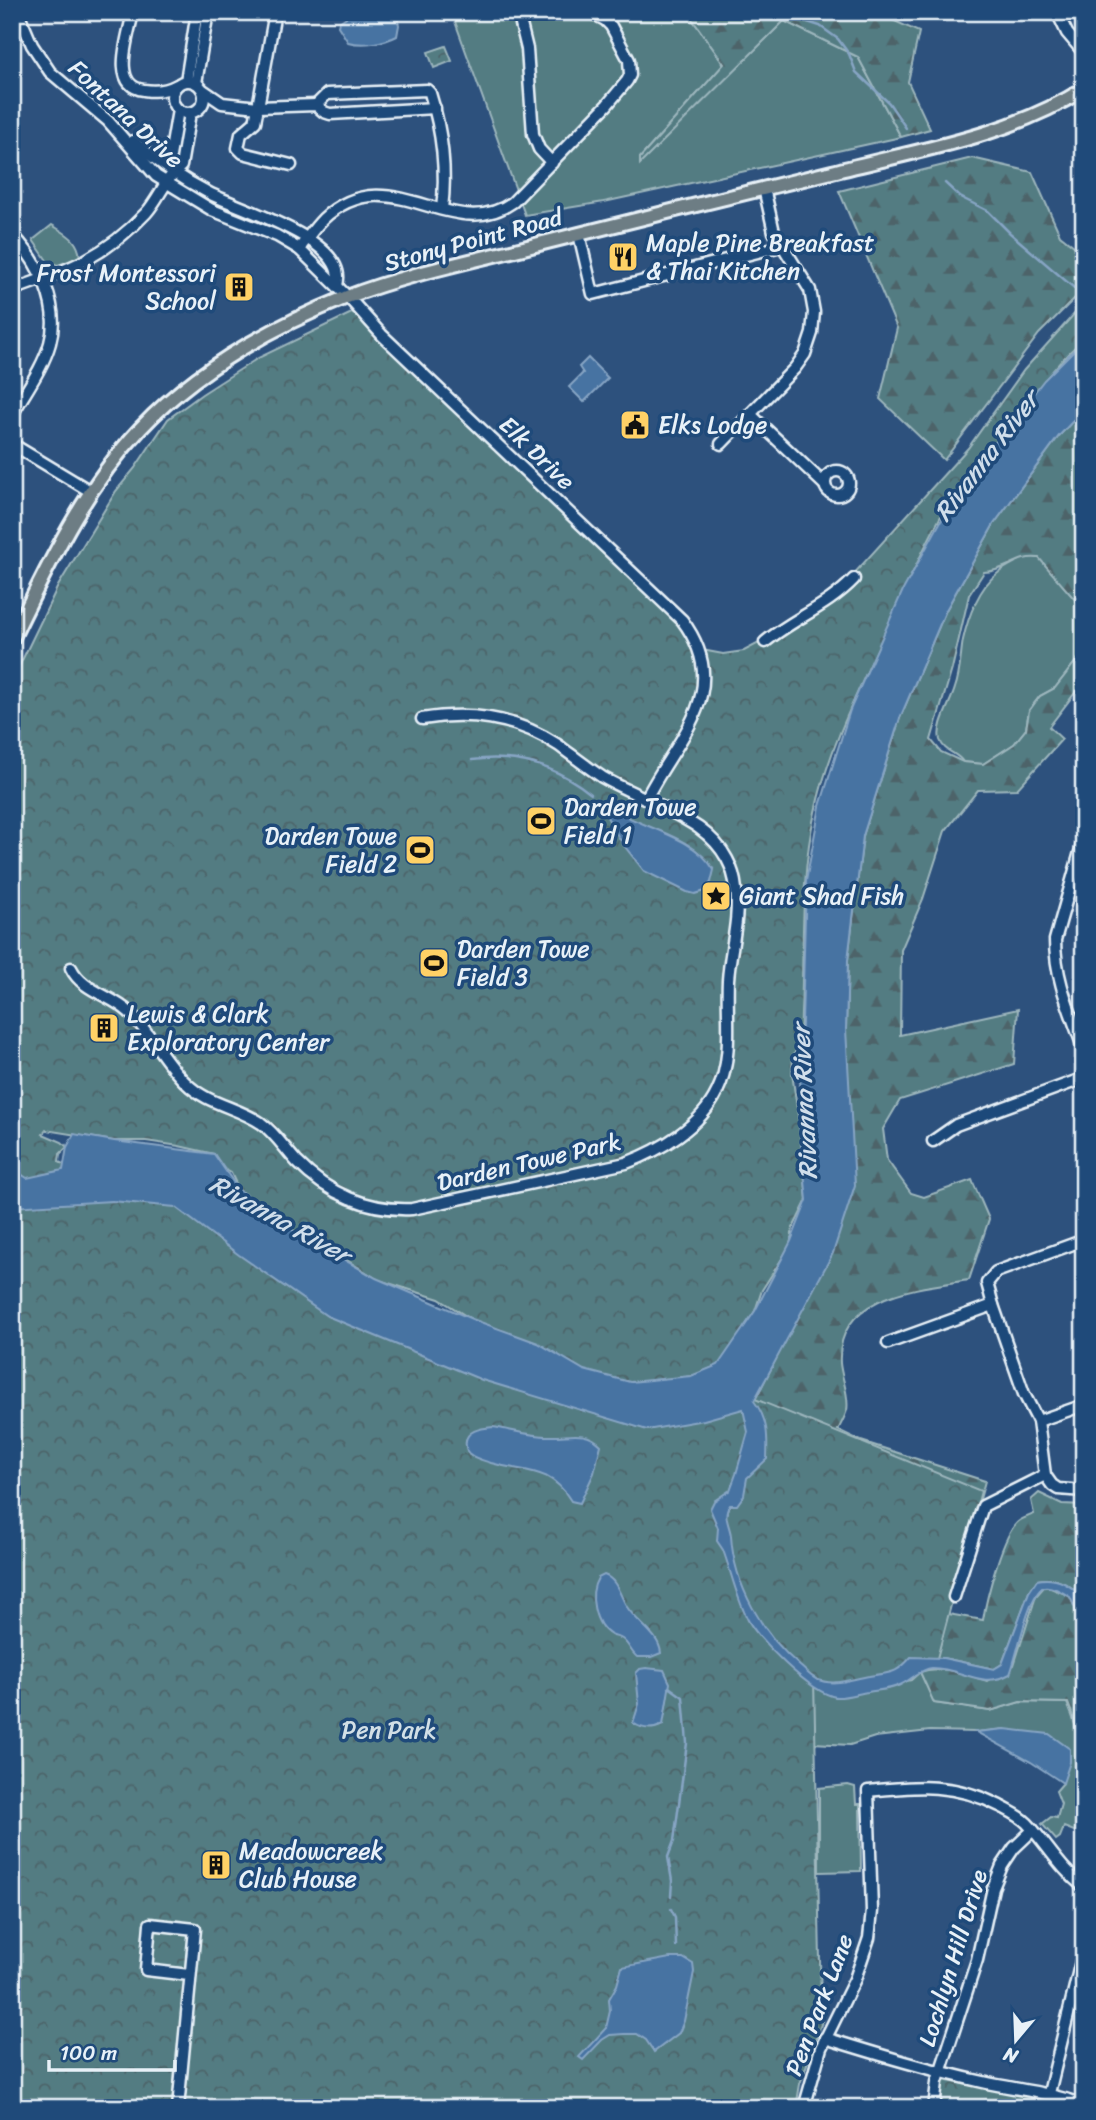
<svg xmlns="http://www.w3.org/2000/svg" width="1096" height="2120" font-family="Sriracha,sans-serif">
<defs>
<pattern id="forest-firs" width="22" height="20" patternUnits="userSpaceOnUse" patternTransform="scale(1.75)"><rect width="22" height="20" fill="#527b82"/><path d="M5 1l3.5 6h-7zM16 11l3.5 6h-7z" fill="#4d6469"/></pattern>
<pattern id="park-crowns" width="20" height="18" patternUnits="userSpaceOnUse" patternTransform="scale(1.75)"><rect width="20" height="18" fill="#527b82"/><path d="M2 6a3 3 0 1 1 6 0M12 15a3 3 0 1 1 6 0" fill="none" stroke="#4d6469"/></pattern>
</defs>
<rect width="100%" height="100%" fill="#2d517d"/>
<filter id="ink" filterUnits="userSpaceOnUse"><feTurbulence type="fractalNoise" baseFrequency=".0143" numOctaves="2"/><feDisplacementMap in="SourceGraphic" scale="14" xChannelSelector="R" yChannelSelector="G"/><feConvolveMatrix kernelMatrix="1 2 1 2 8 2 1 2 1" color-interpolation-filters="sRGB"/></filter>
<g filter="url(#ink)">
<!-- green -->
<g fill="#527b82" stroke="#9db6bd" stroke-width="2">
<polygon points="457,12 687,12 724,64 640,158 640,163 784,21 858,57 901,137 604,202 525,215 453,16"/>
<path d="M52,225C66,234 78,239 80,257L58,265L48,262L33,240Z"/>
<path d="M1026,556L1040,558L1077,602L1084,606V651L1055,688L1040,696L1029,710L1026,729L1014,744L983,764L963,762C958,753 944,752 940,740C936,725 951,703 955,688C961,672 960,656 963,640C968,617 979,587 998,573C1006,566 1017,562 1026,556Z"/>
<path d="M920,1672L935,1703L990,1711L1020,1702L1067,1703C1085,1743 1080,1766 1075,1808L1084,1821V1832L1079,1833L1064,1827L1060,1837L1056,1840L1042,1824L1051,1817L1057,1818L1061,1804L1056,1791L1063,1783L1005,1729L976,1732L930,1731L875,1737L850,1745L813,1743L812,1686L836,1697L911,1680Z"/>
<polygon points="848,1785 855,1787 856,1804 860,1804 861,1871 819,1872 819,1788"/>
</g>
<!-- forest -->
<g fill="url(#forest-firs)" stroke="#9db6bd" stroke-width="2">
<polygon points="687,12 875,12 919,32 908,82 930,129 901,137 858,57 784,21 640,164 640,158 724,64"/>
<polygon points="972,158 1032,172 1060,235 1084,254 1084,289 1039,334 944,460 880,399 897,328 839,191"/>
<path d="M1084,409V606L1077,602L1039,558C1017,555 1008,571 984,572L969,595L952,669L931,740L941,752L963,762L983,764L1014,744L1026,729L1029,711L1040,696L1055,688L1084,651V681L1049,727L1062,739L1017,789L978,790L945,831L923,899L901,950L900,1035L1018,1009L1014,1064L900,1100L883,1129L887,1160L911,1193L924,1197L972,1180L989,1219L969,1280C919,1288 836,1294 840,1363C841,1377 850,1396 847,1410C845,1417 841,1424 838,1430L861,1441L985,1481L948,1614L983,1620C986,1600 1003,1532 1019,1521C1023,1518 1029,1516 1034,1514L1031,1500L1039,1493L1062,1504L1084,1505V1603C1075,1585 1056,1576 1037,1580L1029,1592L1002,1664L994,1669L943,1658L911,1657L835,1684L815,1679L792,1659L754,1402L776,1359L846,1029L848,960L863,836L900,718L946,610L994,524L1059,436Z"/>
<path d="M1044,1587H1048L1070,1596L1080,1619V1632L1084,1649V1821L1075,1808C1080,1766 1085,1744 1068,1703L1020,1702L990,1711L934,1703L920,1672C941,1664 966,1675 987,1681L1014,1665L1036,1596Z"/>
</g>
<!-- park -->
<g fill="url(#park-crowns)" stroke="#9db6bd" stroke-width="2">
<polygon points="446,46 452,61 434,68 428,52"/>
<path d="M1084,303V339C1055,363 1035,394 1012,424C992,450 967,474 949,502C928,537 912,574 895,611C866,676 830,742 815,812C800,877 804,947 801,1013L800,1043L793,1056L792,1073L800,1129L807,1200L793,1228L790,1246L762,1290L755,1311L722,1364L692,1376L616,1387L479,1324L439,1299L379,1280L327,1248L289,1228L239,1190L231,1173L222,1168L214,1154L179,1146L146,1141H114L46,1130L43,1134L62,1142L67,1147L60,1154L59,1162L67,1166L151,1178L640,1420L738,1392L981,1491L935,1666L834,1692L814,1679L821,2007L826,2010L800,2084L796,2108H12V681L58,586L116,491L135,468L168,419L202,394L258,358L360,309L678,615L697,649L723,654L744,651L763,641L842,587L968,448L1024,370Z"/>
<polygon points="942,2080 1045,2099 1075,2108 939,2108"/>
</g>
<!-- water -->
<g fill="#4773a2" stroke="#87a5c4" stroke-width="2">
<path d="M354,12H396L399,25L397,36C384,43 362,46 348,42L338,26L339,22Z"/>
<path d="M1084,340V409L1059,436L994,524L946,610L900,718L863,836L848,960L846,1029L855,1185L833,1253L754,1401C768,1419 768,1436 767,1459L747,1478L744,1495L737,1505H730C722,1516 730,1525 731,1536C734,1585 762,1634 800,1666C805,1670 810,1676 816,1679C835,1687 850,1679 869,1676C889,1672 896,1675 911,1657L943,1658L994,1669L1002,1664L1029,1592L1037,1580C1056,1576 1075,1585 1084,1603V1649L1080,1632V1619L1070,1597C1064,1593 1051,1585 1044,1587C1028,1594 1017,1658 1010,1674C981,1690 962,1668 932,1668C920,1669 910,1681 900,1685C890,1690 878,1690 868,1692C859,1693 845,1698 836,1697C811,1693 755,1638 746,1616C736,1595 731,1572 723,1550L717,1541L718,1528L710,1509L714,1501L730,1490L736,1474L748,1432L743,1409L704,1420L647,1430L482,1380L327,1316L239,1255L175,1207L112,1201L12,1207V1168L27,1178L63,1170L67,1147L74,1134L114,1141L214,1154L239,1190L289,1228L376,1278L472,1319L538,1343L584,1370L630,1382L691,1376L718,1365L755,1311L791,1241L807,1200L799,1125L806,881L820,806L850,710L903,590L958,490L1044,380Z"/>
<polygon points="588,358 608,378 584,402 569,387 583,373 579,367"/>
<path d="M596,798C631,828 691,831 714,870L711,882L705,891L695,894L687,892L644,871L622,843Z"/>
<path d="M493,1427C511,1430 531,1436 549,1436C568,1437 585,1429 601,1445L594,1473L580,1503L571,1501C550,1466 526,1473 491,1463C485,1461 476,1459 471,1455C467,1453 466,1450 466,1446C463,1430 482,1428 493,1427Z"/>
<path d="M604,1575C617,1579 620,1596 627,1607C637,1623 659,1634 661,1653L651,1657H637C631,1652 628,1643 622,1639C619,1637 615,1637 611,1635C594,1625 588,1594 598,1578Z"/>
<path d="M646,1668L664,1670L670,1683L663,1725C653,1730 643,1730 633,1723L639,1704L636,1673L640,1669Z"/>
<polygon points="1005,1729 1049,1734 1070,1749 1070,1762 1063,1783 1031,1762 976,1732"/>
<polygon points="670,1958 683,1958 693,1964 694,1972 684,2021 679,2033 654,2052 646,2040 637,2034 624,2034 610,2035 602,2040 583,2060 579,2057 606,2028 610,2011 609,1999 617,1985 622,1967"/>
</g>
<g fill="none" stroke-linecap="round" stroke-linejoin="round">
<!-- stream -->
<g stroke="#87a5c4" stroke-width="2.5">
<polyline points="776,12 820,26 838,39 849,54 856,72 889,103 906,128"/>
<polyline points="945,183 960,197 988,211 1010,233 1080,293"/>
<path d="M472,760C516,754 556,766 591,794"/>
<polyline points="669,1687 683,1697 687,1743 674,1841 668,1857 672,1881 671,1896"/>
<polyline points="671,1909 675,1917 676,1946"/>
</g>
<!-- minor casing -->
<g stroke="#e8f1f8" stroke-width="15">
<g id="minor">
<path d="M18,12L32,45L50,72L108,121L156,176L212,210L277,236L299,249L348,297L382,335L682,620C735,691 676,738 646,799C676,815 710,827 727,859C732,868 735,879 736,889C740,919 730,950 728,980C726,1016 734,1058 717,1092C701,1126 661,1150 626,1163L412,1209C368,1211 328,1194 297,1162C285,1149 275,1133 261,1123C237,1107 207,1104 186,1083C164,1062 151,1033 129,1012C111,995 82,991 71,968"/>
<path d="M133,12C129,35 109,86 144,90C156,92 166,91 177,85"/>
<polyline points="518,12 527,49 533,134 539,149 552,163"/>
<polyline points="1057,12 1067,33 1084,53"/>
<circle cx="188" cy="97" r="16"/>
<polyline points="186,81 197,12"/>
<polyline points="196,83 208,12"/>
<polyline points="203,90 222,103 258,107 275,12"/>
<path d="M316,105L327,94L427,90L430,93C442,131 447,168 442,209"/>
<path d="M133,141C156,161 182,179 209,193C239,209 350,240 337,285"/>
<polyline points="291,165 243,153 238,148 241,134 255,122 258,107 316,105 324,112 330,114 435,108"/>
<polyline points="173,171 169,162 178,110"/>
<path d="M12,234C38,261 61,305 50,343C43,368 25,392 12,415"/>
<polyline points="579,234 593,294 781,246"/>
<path d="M299,249C307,239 314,228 323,219C390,156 451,246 513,202L607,105L627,81L630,75L629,60L611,26L605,20L590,12"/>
<path d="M12,290C67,271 106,256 146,213C159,199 166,177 181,166L190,113"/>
<polyline points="750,414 824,484"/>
<polyline points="12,444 90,491"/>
<polyline points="721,444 795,368 805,354 812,333 814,312 810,290 774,232 764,188"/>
<circle cx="837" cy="483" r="12"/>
<path d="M765,642C794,618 827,607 854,579"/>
<path d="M422,719C470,711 516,717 558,745C573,756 587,767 602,777C616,785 632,792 646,799"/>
<path d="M1084,838L1055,940C1055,979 1071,1013 1084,1050"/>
<polyline points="933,1141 956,1125 1084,1078"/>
<polyline points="1084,1240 996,1272 987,1283 993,1305 1024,1394 1038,1421 1045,1475 1052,1485 1058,1489 1084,1491"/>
<polyline points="888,1343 993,1305"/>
<polyline points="1038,1421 1084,1405"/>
<polyline points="954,1597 983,1506 1045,1475"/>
<path d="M825,2038C877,2054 929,2070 983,2082C1019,2090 1048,2092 1084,2105"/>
<polyline points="1049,2093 1084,1949"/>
<polyline points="178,2108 195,1929 150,1924 146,1970 189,1975"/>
<path d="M804,2108L821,2048L855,1979L869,1938L872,1911L868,1791C917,1786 954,1782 1000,1806C1009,1811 1019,1815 1027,1823C1047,1844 1060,1869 1084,1887"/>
<polyline points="934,2108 937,2082 977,1960 993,1888 1002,1866 1014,1848 1033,1830"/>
</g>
</g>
<!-- major casing -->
<g stroke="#e8f1f8" stroke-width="18">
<path id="major" d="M12,639C49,564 82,491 140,429C196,369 272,327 347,297C410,273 478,260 543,243C639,219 736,195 832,172C918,150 1008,137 1084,89"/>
</g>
<!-- minor -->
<use href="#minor" stroke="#1f4a7a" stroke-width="10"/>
<!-- major -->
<use href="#major" stroke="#6d7d84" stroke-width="12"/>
</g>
</g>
<!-- icons -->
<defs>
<g id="restaurant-square" transform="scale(1.575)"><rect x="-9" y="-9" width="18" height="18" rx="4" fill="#ffd166" stroke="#1f4a7a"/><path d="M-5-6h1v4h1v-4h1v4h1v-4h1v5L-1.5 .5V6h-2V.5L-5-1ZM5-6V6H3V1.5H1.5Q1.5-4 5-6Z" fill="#111"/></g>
<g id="building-square" transform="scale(1.575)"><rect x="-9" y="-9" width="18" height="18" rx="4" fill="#ffd166" stroke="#1f4a7a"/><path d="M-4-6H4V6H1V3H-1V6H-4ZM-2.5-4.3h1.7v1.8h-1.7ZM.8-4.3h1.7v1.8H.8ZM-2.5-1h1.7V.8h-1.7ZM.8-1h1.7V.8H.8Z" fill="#111"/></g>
<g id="civic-square" transform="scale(1.575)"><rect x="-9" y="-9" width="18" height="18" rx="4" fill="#ffd166" stroke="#1f4a7a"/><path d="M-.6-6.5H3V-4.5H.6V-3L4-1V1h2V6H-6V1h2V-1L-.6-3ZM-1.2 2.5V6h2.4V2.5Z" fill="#111"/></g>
<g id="stadium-square" transform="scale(1.575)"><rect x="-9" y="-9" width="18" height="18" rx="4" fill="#ffd166" stroke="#1f4a7a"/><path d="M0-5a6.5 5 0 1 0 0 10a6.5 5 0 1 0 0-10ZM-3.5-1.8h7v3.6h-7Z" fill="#111"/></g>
<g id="sight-square" transform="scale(1.575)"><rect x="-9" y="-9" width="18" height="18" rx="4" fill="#ffd166" stroke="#1f4a7a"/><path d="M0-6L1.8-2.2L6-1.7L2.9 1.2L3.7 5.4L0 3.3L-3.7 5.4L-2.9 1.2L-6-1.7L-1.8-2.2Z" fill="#111"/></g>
</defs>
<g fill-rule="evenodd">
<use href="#restaurant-square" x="623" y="257"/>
<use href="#building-square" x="239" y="287"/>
<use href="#civic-square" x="635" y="425"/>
<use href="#stadium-square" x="541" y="821"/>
<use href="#stadium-square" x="420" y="850"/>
<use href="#sight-square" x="716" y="896"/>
<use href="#stadium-square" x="434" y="963"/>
<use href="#building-square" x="104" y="1028"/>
<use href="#building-square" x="216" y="1865"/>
</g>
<g text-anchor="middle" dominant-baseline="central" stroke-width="7" stroke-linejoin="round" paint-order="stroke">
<!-- street labels -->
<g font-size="24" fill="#e8f1f8" stroke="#1f4a7a">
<text transform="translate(126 114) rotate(43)">Fontana Drive</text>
<text transform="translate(473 240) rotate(-15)">Stony Point Road</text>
<text transform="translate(537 453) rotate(44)">Elk Drive</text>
<text transform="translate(529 1162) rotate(-13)">Darden Towe Park</text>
<text transform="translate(953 1958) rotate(-73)">Lochlyn Hill Drive</text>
<text transform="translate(819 2005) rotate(-69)">Pen Park Lane</text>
</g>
<!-- poi labels -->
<g font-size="24" fill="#e8f1f8" stroke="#1f4a7a" text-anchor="start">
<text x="646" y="243">Maple Pine Breakfast<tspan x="646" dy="28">&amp; Thai Kitchen</tspan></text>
<text x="216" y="273" text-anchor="end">Frost Montessori<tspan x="216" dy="28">School</tspan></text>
<text x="658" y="425">Elks Lodge</text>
<text x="564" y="807">Darden Towe<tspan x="564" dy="28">Field 1</tspan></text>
<text x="397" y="836" text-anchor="end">Darden Towe<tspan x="397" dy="28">Field 2</tspan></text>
<text x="739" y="896">Giant Shad Fish</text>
<text x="457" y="949">Darden Towe<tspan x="457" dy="28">Field 3</tspan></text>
<text x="127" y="1014">Lewis &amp; Clark<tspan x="127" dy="28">Exploratory Center</tspan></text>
<text x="239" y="1851">Meadowcreek<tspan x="239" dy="28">Club House</tspan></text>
</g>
<!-- park labels -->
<g font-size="24" fill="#d2dfe6" stroke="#1f4a7a">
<text x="389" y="1730">Pen Park</text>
</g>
<!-- water labels -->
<g font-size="26" font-style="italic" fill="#d0deeb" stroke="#1f4a7a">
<text transform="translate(986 456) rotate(-53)">Rivanna River</text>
<text transform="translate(804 1102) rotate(-93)">Rivanna River</text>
<text transform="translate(280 1219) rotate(29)">Rivanna River</text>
</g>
</g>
<!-- margin -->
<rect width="1096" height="2120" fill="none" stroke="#1f4a7a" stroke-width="42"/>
<rect x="21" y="21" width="1054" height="2078" fill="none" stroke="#e8f1f8" stroke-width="2.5" filter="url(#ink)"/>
<!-- north arrow -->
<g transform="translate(1016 2040) rotate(199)" stroke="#1f4a7a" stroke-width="5" paint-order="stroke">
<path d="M0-5L12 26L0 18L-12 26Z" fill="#e8f1f8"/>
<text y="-10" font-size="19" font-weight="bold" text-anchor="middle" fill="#e8f1f8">N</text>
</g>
<!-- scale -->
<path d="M49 2060v10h126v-10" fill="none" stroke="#e8f1f8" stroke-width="3.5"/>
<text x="60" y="2060" font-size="21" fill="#e8f1f8" stroke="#1f4a7a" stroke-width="5" paint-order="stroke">100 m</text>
</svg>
